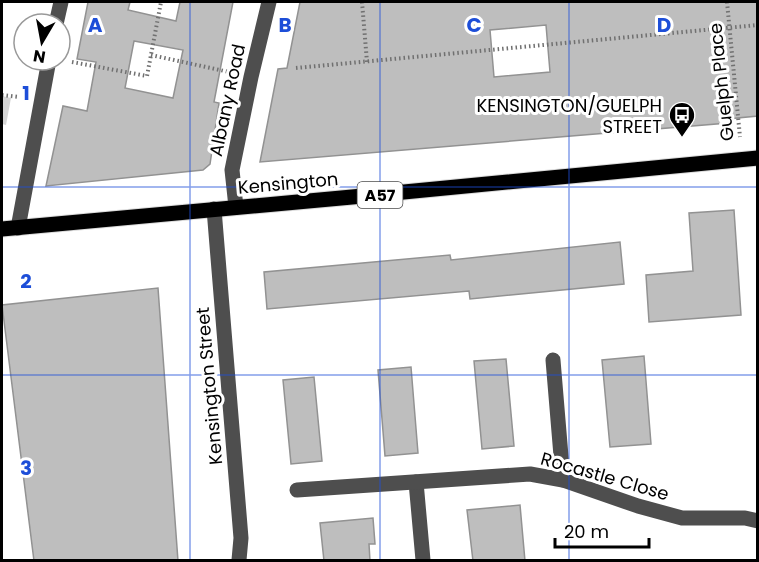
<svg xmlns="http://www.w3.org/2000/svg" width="759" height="562" font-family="Poppins,sans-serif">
<rect width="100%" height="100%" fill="#fff"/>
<!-- green -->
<polygon fill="#d5d5d5" points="2,96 11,98 6,125 2,124"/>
<!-- building -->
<g fill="#bebebe" stroke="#929292" stroke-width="1.5" fill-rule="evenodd">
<path d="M88,2H130L128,10L176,21L180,2H233L214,102L219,103L210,164L203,170L46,186L63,106L87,111L96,62L77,59ZM134,41L183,50L173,98L125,88Z"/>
<path d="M300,2H758V116L727,119L728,123L260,162L278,69L287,68ZM546,25L550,72L494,77L490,30Z"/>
<polygon points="734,210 741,315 649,322 646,275 693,271 689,213"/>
<polygon points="620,242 624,284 470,299 469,291 267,309 264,272 450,255 451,260"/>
<polygon points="158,288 178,561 34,561 2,305"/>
<polygon points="644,356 651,444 610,447 602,360"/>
<polygon points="506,359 514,446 482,449 474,361"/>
<polygon points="411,367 418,453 385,456 378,370"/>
<polygon points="314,377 322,461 291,464 283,380"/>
<polygon points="520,505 525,561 473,561 467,510"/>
<polygon points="373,518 375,544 369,544 370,561 324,561 320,523"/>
</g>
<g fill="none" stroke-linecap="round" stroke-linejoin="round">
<!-- major casing -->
<g stroke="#dbdbdb" stroke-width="17">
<polyline id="major" points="2,229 352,197 758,158"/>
</g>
<!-- path -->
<g stroke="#707070" stroke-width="4" stroke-dasharray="1.5 3" stroke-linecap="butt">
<polyline points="362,2 367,62"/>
<polyline points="727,2 740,137"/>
<polyline points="151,55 229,72"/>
<polyline points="72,62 147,76 161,2"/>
<polyline points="296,68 758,25"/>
<polyline points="2,95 19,97"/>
</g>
<!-- minor -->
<g stroke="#4e4e4e" stroke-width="15">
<polyline points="56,24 61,2"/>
<polyline points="236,207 232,170 251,77 269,2"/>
<polyline points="214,209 241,538 239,560"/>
<polyline points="18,228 49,60"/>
<polyline points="553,360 563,480"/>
<polyline points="416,482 423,560"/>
<polyline points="297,490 530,474 563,480 638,506 682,518 745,518 758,521"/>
</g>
<!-- major -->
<use href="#major" stroke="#000" stroke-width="15"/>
</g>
<!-- grid -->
<path fill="none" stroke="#1d4ed8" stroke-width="1.5" stroke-opacity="0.55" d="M190,2V560M380,2V560M569,2V560M2,187H758M2,375H758"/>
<!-- icons -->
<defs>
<g id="bus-pin" transform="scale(1.35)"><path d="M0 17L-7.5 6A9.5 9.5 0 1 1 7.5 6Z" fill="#000" stroke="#fff"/><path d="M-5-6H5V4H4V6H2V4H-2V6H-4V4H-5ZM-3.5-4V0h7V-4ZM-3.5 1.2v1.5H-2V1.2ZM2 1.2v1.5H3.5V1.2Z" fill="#fff"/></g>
</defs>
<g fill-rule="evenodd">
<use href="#bus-pin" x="682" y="115"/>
</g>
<g text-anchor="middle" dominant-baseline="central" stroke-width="6" stroke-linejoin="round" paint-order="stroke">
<!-- shield labels -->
<rect fill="#fff" stroke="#4c4c4c" stroke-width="1.5" x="357.5" y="182" width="45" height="26" rx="4.5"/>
<g font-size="16" font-weight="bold" fill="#000">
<text x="380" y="195">A57</text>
</g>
<!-- street labels -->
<g font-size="18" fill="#000" stroke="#fff">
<text transform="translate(721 82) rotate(-96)">Guelph Place</text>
<text transform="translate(227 100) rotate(-78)">Albany Road</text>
<text transform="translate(288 183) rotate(-5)">Kensington</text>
<text transform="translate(209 386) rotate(-95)">Kensington Street</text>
<text transform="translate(605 476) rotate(16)">Rocastle Close</text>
</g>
<!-- poi labels -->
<g font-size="18" fill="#000" stroke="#fff" text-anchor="end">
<text x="662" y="105">KENSINGTON/GUELPH<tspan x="662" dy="21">STREET</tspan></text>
</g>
</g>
<g font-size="20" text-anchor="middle" font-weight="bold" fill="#1d4ed8" stroke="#fff" stroke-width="6" stroke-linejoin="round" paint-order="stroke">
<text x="95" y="32">A</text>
<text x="285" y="32">B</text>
<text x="474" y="32">C</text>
<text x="664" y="32">D</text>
<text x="26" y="100">1</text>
<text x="26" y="288">2</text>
<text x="26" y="475">3</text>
</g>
<!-- border -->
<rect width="759" height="562" fill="none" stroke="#000000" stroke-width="6"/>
<!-- north arrow -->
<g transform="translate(42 42) rotate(190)"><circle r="28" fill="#ffffff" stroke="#999999" stroke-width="1.5"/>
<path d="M0-4.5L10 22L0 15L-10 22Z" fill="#000000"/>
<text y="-9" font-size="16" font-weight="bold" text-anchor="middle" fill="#000000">N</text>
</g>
<!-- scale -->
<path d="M555 538v9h94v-9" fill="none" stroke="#000000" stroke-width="3"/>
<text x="564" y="538" font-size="18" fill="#000000" stroke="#ffffff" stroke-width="4.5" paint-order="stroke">20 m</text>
</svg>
